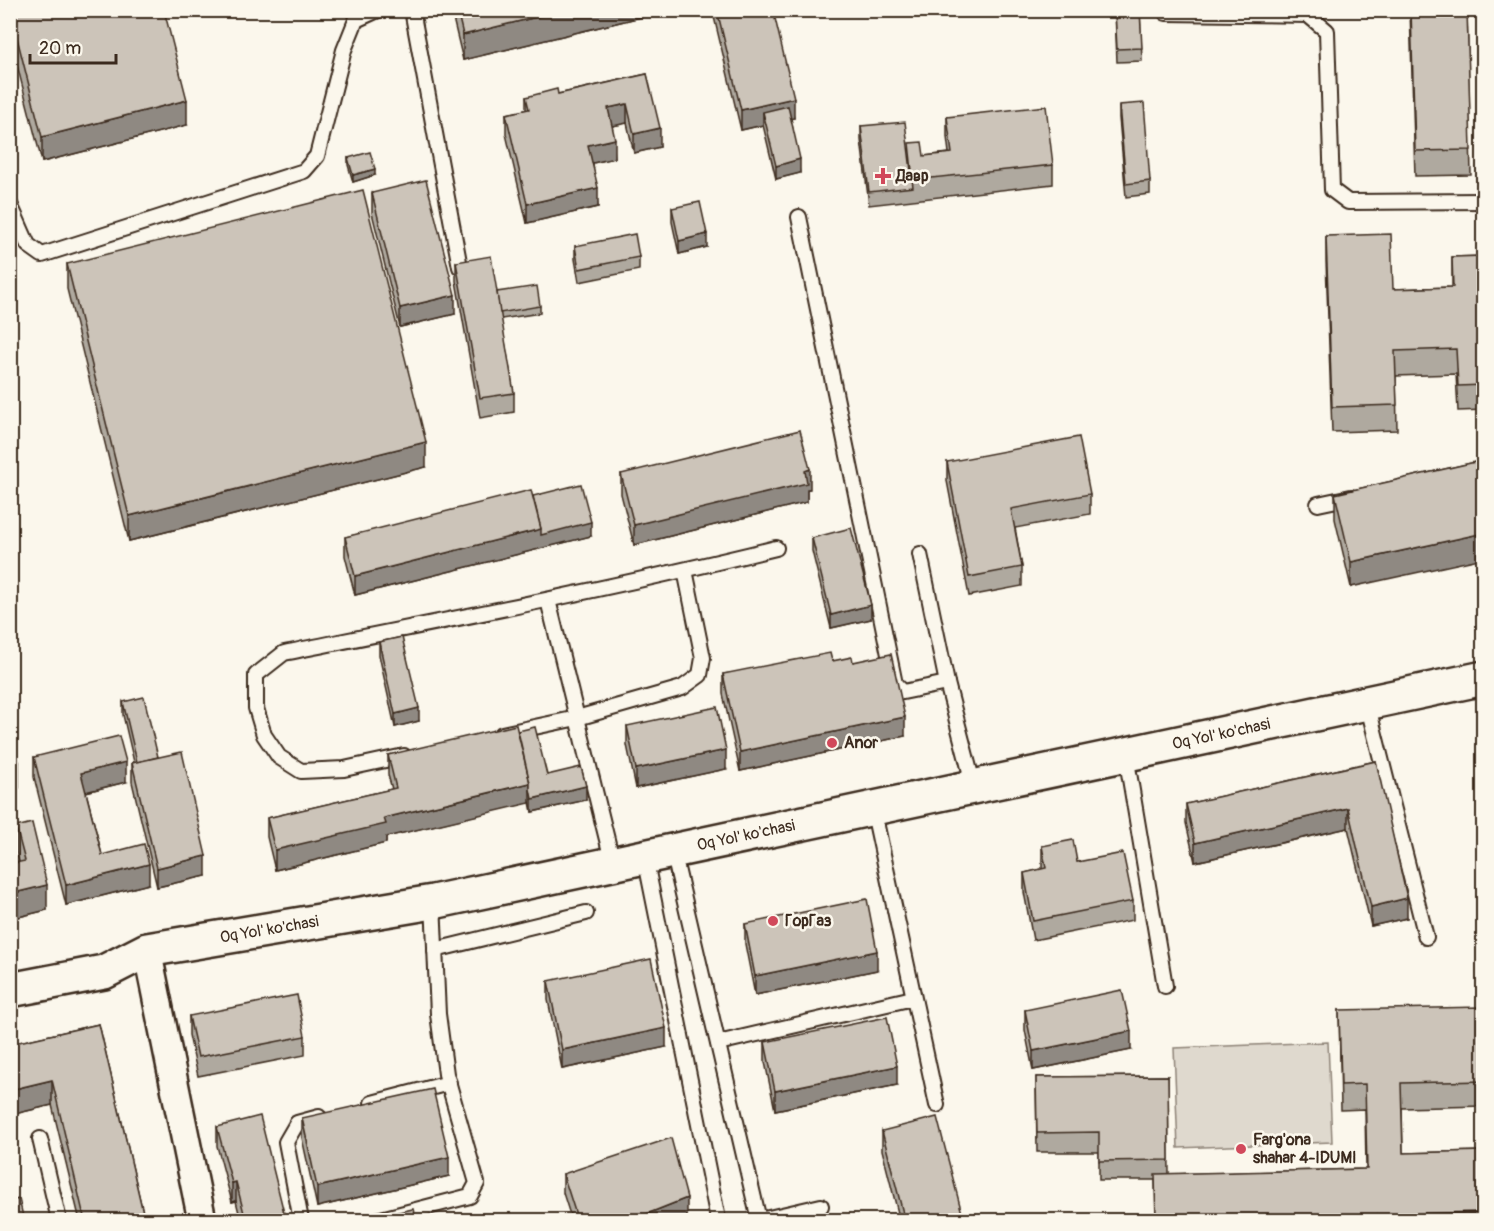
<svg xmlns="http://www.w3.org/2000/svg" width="1494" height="1231" font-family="Pangolin,sans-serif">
<rect width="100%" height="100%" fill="#fbf7ec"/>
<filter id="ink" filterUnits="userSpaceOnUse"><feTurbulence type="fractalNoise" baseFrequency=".0167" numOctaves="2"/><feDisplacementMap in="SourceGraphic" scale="12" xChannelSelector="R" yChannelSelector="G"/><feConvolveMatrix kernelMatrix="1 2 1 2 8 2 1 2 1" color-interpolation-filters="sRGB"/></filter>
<g filter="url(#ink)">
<!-- garden -->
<polygon fill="#dfd9ce" stroke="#8d8276" stroke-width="1.5" points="1328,1042 1332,1142 1178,1148 1174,1048"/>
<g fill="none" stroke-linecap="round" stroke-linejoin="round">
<!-- lane casing -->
<g stroke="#3b2a1e" stroke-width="18">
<g id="lane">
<polyline points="412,10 460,267"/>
<polyline points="1166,13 1308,15 1327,31 1332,190 1348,202 1484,201"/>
<polyline points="10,204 28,245 42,255 304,171 317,156 344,50 356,20 378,10"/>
<polyline points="799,217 895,684 903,692 947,683"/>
<polyline points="1318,504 1351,497"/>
<polyline points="920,554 947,683 974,787"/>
<polyline points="548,600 613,864"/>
<polyline points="1367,703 1426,937"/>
<polyline points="502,734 577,718 682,688 700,675 703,658 685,570"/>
<polyline points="1126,755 1165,986"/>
<path d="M404,756L344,769L301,771L279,757L264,735L256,708V675L284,653C449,620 613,588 776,548"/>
<polyline points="873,808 937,1105"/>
<polyline points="673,851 759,1220"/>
<polyline points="645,857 718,1219 717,1220"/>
<polyline points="435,950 586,913"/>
<polyline points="718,1043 913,998"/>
<polyline points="372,1103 449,1083"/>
<polyline points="40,1139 59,1220"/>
<polyline points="301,1220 286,1142 297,1123 319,1117"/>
<polyline points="377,1220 470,1196 477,1183 446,1074 438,1014 433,902"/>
<polyline points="760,1220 821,1206"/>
</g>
</g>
<!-- street casing -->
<g stroke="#3b2a1e" stroke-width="32">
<polyline id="street" points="147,950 202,1220"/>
</g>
<!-- secondary casing -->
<g stroke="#3b2a1e" stroke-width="38">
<g id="secondary">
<path id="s1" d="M10,990L104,972L147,950L433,902L1484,678"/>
</g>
</g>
<!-- lane -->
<use href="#lane" stroke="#fbf7ec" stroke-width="14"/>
<!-- street -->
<use href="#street" stroke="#fbf7ec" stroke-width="27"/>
<!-- secondary -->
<use href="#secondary" stroke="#fbf7ec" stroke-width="33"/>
</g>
<!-- wall -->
<g fill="#afa99f" stroke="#3b2a1e" stroke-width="1.5">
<polygon points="10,10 187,125 42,162 10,38"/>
<polygon points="451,10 670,10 463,60"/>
<polygon points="714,10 773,10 794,118 791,118 800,173 776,179 763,125 741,130 714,17"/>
<polygon points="1115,10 1140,10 1142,61 1117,62"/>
<polygon points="1410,10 1467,10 1471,175 1415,176"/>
<polygon points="647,74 660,147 634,153 627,123 612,126 615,158 593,163 598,207 527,223 506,134 506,114 526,110 526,97 558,94"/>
<polygon points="1119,105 1150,181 1150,194 1126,197 1119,118"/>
<polygon points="947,117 1053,165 1053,184 869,205 861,140 861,126 909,150 924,156 949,153 947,137"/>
<polygon points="348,158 375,175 353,182 348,165"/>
<polygon points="372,193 455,314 400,327 372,213"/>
<polygon points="672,208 707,247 679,254 672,222"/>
<polygon points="1326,236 1393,289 1452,287 1452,257 1484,256 1484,410 1458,411 1456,374 1396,376 1397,430 1332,432 1326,261"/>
<polygon points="575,246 639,257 639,270 579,282 575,259"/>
<polygon points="456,262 497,292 540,306 540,313 501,319 514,393 514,412 480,418 456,281"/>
<polygon points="67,264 426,467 129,541 67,289"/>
<polygon points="1484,460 1351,587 1335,519 1335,494"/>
<polygon points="947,462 1090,494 1090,514 1015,528 1022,567 1022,586 969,596 947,481"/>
<polygon points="621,474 810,489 807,489 807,502 634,545 621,494"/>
<polygon points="533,496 591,536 355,595 345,556 345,537"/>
<polygon points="812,538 871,619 831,628 812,551"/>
<polygon points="379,642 419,721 395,727 379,655"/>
<polygon points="832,661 853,662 905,736 740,771 723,694 723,674"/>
<polygon points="123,702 158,757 206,876 157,887 132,782 132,763 134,762 123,715"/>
<polygon points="627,726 726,769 636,788 627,745"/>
<polygon points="518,731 547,775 586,800 532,812 530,802 386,837 386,843 275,870 267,837 267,818 392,789 388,775 388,755"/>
<polygon points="34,757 126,782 86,792 102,855 149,884 66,905 34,777"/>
<polygon points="1376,761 1407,918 1371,926 1348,828 1195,862 1186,823 1186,804"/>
<polygon points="16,827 47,910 10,919 10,864 19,862 16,852"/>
<polygon points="1042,846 1133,901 1133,920 1033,940 1024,892 1024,873 1042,869"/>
<polygon points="745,924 877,970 755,995 745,944"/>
<polygon points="548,981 666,1047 562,1069 548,1000"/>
<polygon points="1025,1010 1131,1050 1033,1070 1025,1030"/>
<polygon points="1339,1010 1484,1073 1484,1106 1402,1108 1403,1153 1484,1151 1484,1221 1156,1221 1155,1180 1099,1180 1099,1152 1037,1152 1036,1077 1168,1076 1169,1174 1366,1169 1365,1109 1341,1110"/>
<polygon points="189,1016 305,1036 305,1055 198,1076 189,1035"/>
<polygon points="99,1024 145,1221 80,1221 52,1105 10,1115 10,1044"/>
<polygon points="765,1042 897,1085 775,1110 765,1062"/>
<polygon points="302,1118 449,1176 317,1207 302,1138"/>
<polygon points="217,1127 286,1221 241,1221 236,1201 232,1202 217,1146"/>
<polygon points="882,1131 964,1221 900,1221 882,1150"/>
<polygon points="563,1174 687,1217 679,1221 572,1221 563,1193"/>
</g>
<!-- shaded-wall -->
<g fill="#8f8982" stroke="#3b2a1e" stroke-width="1.5">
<polygon points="565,10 670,10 463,60 463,35"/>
<polygon points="794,98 794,118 766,124 763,112 763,125 741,130 741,110"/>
<polygon points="187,100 187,125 42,162 42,137"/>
<polygon points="627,104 627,123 608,127 608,108"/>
<polygon points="660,128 660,147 634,153 634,134"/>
<polygon points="615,139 615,158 588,164 588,145"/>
<polygon points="800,159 800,173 776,179 776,166"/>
<polygon points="375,169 375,175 353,182 353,175"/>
<polygon points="598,188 598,207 527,223 527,204"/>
<polygon points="707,234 707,247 679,254 679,241"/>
<polygon points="455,295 455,314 400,327 400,308"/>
<polygon points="426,442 426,467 129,541 129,516"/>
<polygon points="810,469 810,489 807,489 807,502 634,545 634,525"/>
<polygon points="591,522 591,536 355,595 355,576 541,529"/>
<polygon points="1484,533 1484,558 1351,587 1351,562"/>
<polygon points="871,605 871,619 831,628 831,615"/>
<polygon points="419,708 419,721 395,727 395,714"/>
<polygon points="905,717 905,736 740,771 740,752"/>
<polygon points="726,750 726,769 636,788 636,769"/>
<polygon points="19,762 19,788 10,790 10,764"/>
<polygon points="126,762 126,782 81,793 81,773"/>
<polygon points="530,783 530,803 386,837 386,843 275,870 275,850 384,818"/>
<polygon points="586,786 586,800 532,812 532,799"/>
<polygon points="1348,808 1348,828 1195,862 1195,843"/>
<polygon points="206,856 206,876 157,887 157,868"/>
<polygon points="149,864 149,884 66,905 66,885"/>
<polygon points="47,885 47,910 10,919 10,894"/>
<polygon points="1407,898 1407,918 1371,926 1371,907"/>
<polygon points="877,951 877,970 755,995 755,976"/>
<polygon points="666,1028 666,1047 562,1069 562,1050"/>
<polygon points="1131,1031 1131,1050 1033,1070 1033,1051"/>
<polygon points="897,1066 897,1085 775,1110 775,1091"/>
<polygon points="52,1080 52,1105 10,1115 10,1090"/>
<polygon points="449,1157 449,1176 317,1207 317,1187"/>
<polygon points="236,1182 236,1201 232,1202 232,1183"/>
<polygon points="687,1198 687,1217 679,1221 629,1221"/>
</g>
<!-- building -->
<g fill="#ccc4b9" stroke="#3b2a1e" stroke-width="1.5">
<polygon points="10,10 164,10 187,100 42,137"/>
<polygon points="457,10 565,10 463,35"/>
<polygon points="717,10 773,10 794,98 741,110"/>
<polygon points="1115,10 1140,10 1142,48 1117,49"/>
<polygon points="1411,10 1467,10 1471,150 1415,151"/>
<polygon points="647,74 660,128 634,134 627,104 608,108 615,139 588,145 598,188 527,204 506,114 529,109 526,97 557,89 558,94"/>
<polygon points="1144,103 1150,181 1126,184 1119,105"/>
<polygon points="788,106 800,159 776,166 763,112"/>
<polygon points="1046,106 1053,165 913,180 909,143 922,142 924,156 952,153 947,117"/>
<polygon points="905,122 913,187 869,192 861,126"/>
<polygon points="370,152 375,169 353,175 348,158"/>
<polygon points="426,180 455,295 400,308 372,193"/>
<polygon points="363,190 426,442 129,516 67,264"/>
<polygon points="700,202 707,234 679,241 672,208"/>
<polygon points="635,234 639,257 579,269 575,246"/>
<polygon points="1391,234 1393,289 1453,287 1452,257 1484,256 1484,385 1458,386 1456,349 1395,351 1397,405 1332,407 1326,236"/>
<polygon points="491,256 514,393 480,398 456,262"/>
<polygon points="537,286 540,306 500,313 497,292"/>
<polygon points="800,430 810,469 805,471 807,483 634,525 621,474"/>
<polygon points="1079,437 1090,494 1011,509 1022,567 969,577 947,462"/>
<polygon points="1484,460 1484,533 1351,562 1335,494"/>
<polygon points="581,484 591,522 541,535 541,529 533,496"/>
<polygon points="531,490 541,529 355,576 345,537"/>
<polygon points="851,528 871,605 831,615 812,538"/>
<polygon points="402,637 419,708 395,714 379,642"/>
<polygon points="830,653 832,661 852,657 853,662 891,654 905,717 740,752 723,674"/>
<polygon points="144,697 158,757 137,762 123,702"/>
<polygon points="717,707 726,750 636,769 627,726"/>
<polygon points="516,725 530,783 384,818 386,824 275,850 267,818 396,788 388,755"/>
<polygon points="535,727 547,775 581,767 586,786 532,799 530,789 530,783 518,731"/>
<polygon points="10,731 19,762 10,764"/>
<polygon points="119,736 126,762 81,773 102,855 144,844 149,864 66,885 34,757"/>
<polygon points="182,752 206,856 157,868 132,763"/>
<polygon points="1376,761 1407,898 1371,907 1348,808 1195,843 1186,804"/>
<polygon points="32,823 47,885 10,894 10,864 25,861 16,827"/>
<polygon points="1073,840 1077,862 1123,853 1133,901 1033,921 1024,873 1046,868 1042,846"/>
<polygon points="867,899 877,951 755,976 745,924"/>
<polygon points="651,959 666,1028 562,1050 548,981"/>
<polygon points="1122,990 1131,1031 1033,1051 1025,1010"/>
<polygon points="297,995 305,1036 198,1057 189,1016"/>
<polygon points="1482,1007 1484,1081 1401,1083 1403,1153 1484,1151 1484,1212 1156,1220 1155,1174 1367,1169 1365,1084 1341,1085 1339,1010"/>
<polygon points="887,1017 897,1066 775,1091 765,1042"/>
<polygon points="99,1024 145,1221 85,1221 52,1080 10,1090 10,1044"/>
<polygon points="1168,1076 1169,1160 1099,1161 1099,1132 1037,1133 1036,1077"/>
<polygon points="433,1089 449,1157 317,1187 302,1118"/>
<polygon points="260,1116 286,1221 246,1221 236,1182 232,1183 217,1127"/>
<polygon points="937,1117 964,1221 905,1221 882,1131"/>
<polygon points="671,1138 687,1198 629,1221 578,1221 563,1174"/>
<polygon points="19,1199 24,1221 10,1221 10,1201"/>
<polygon points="413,1209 416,1221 358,1221"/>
<polygon points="1129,1215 1130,1221 1096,1221 1096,1216"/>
</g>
</g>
<!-- markers -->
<g fill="#d1495b" stroke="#fbf7ec" stroke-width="2">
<path d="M880 167h6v6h6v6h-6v6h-6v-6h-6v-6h6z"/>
<circle cx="832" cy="743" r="6"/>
<circle cx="773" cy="921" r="6"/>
<circle cx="1241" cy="1149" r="6"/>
</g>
<g text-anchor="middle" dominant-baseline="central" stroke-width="5" stroke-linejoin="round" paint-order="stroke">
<!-- poi labels -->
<g font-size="16" font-weight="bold" fill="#3b2a1e" stroke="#fbf7ec" text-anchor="start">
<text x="896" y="176">Давр</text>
<text x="844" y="743">Anor</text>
<text x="785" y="921">ГорГаз</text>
<text x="1253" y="1140">Farg'ona<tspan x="1253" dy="18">shahar 4-IDUMI</tspan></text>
</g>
<!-- street labels -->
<g font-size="16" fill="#3b2a1e" stroke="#fbf7ec">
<text stroke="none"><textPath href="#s1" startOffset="1240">Oq Yol' ko'chasi</textPath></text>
<text stroke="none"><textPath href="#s1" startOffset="754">Oq Yol' ko'chasi</textPath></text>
<text stroke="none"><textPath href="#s1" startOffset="268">Oq Yol' ko'chasi</textPath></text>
</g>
</g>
<!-- margin -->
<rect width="1494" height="1231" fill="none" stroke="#fbf7ec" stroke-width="36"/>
<rect x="18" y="18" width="1458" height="1195" fill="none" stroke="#3b2a1e" stroke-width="2" filter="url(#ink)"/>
<!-- scale -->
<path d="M30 54v9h86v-9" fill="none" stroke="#3b2a1e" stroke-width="3"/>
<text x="39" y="54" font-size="18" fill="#3b2a1e" stroke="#fbf7ec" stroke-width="4.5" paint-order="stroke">20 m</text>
</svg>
